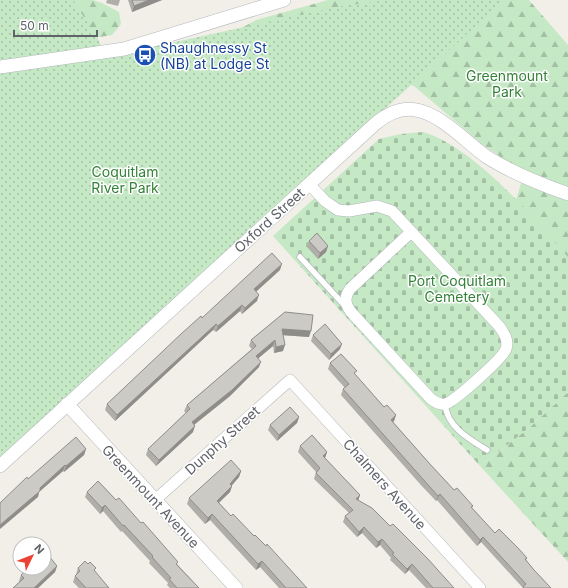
<svg xmlns="http://www.w3.org/2000/svg" width="568" height="588" font-family="Inter,sans-serif">
<defs>
<pattern id="forest-firs" width="22" height="20" patternUnits="userSpaceOnUse"><rect width="22" height="20" fill="#c5e8c5"/><path d="M5 1l3.5 6h-7zM16 11l3.5 6h-7z" fill="#a3c0a4"/></pattern>
<pattern id="cemetery-stones" width="16" height="16" patternUnits="userSpaceOnUse"><rect width="16" height="16" fill="#c5e8c5"/><path d="M2 7V4a2 2 0 0 1 4 0v3zM10 15v-3a2 2 0 0 1 4 0v3z" fill="#a3c0a4"/></pattern>
<pattern id="park-dots" width="8" height="8" patternUnits="userSpaceOnUse"><rect width="8" height="8" fill="#c5e8c5"/><path d="M2 2h.1M6 6h.1" fill="none" stroke="#a3c0a4" stroke-width="1.8" stroke-linecap="round"/></pattern>
</defs>
<rect width="100%" height="100%" fill="#f1efe8"/>
<!-- forest -->
<g fill="url(#forest-firs)">
<polygon points="0,0 93,0 102,3 119,12 121,24 112,35 87,39"/>
<polygon points="328,0 529,0 568,45 568,259 516,200 525,170 505,160 482,144 414,86 229,35 256,20"/>
<polygon points="568,392 568,562 480,466 530,427"/>
</g>
<!-- cemetery -->
<path fill="url(#cemetery-stones)" d="M423,132C472,146 535,218 568,257V392L530,427L480,466L273,236L379,139L401,134Z"/>
<!-- park -->
<polygon fill="url(#park-dots)" points="0,0 73,0 98,39 106,57 342,6 390,0 504,0 0,461"/>
<g fill="none" stroke-linecap="round" stroke-linejoin="round">
<!-- service casing -->
<g stroke="#b5b8bc" stroke-width="7">
<g id="service">
<polyline points="300,257 345,306"/>
<path d="M445,404C447,427 469,439 487,450"/>
</g>
</g>
<!-- minor casing -->
<g stroke="#b5b8bc" stroke-width="12">
<g id="minor">
<path d="M309,184L325,201L338,210L349,211L377,206L392,211L499,326C504,333 509,340 506,349C503,358 454,402 445,404C440,405 435,402 431,399L351,312C345,304 344,297 350,289L411,232"/>
<polyline points="155,500 290,380 480,588"/>
</g>
</g>
<!-- tertiary casing -->
<g stroke="#b5b8bc" stroke-width="14">
<g id="tertiary">
<polyline points="0,67 124,49 284,0"/>
<polyline points="67,404 236,588"/>
<path d="M0,466L375,124C387,114 400,107 416,110C441,114 467,143 487,157C512,173 540,184 568,194"/>
</g>
</g>
<!-- service -->
<use href="#service" stroke="#fff" stroke-width="5.5"/>
<!-- minor -->
<use href="#minor" stroke="#fff" stroke-width="11"/>
<!-- tertiary -->
<use href="#tertiary" stroke="#fff" stroke-width="13"/>
</g>
<!-- wall -->
<g fill="#afaea9">
<polygon points="107,0 120,0 118,6 106,3"/>
<polygon points="128,0 162,0 132,12"/>
<polygon points="309,241 328,246 326,252 318,259 307,247"/>
<polygon points="280,270 256,292 257,301 242,314 240,311 216,332 213,330 115,421 105,410 107,404 202,318"/>
<polygon points="285,312 309,337 283,335 283,351 274,353 273,346 258,358 259,367 230,396 194,425 193,432 156,466 146,455 148,449 186,413 184,411 187,405 252,349 249,346 251,340"/>
<polygon points="313,335 340,349 329,360 311,341"/>
<polygon points="330,363 355,375 384,407 396,415 394,421 393,422 429,463 454,490 473,506 472,508 495,533 527,558 526,560 534,570 551,588 523,588 481,542 477,546 437,500 436,501 420,484 341,395 343,389 345,388 328,369"/>
<polygon points="299,417 297,423 277,441 268,430 270,425"/>
<polygon points="300,446 327,452 325,458 360,495 358,500 454,588 426,588 409,570 405,574 390,560 391,558 380,545 376,548 362,533 357,537 343,522 345,516 349,513 314,479 316,472 298,452"/>
<polygon points="86,449 84,455 64,472 63,471 39,492 38,497 28,479"/>
<polygon points="241,471 239,477 231,486 232,486 230,492 219,503 231,516 254,536 266,546 307,588 279,588 260,567 256,570 210,520 205,524 187,504 189,498"/>
<polygon points="98,481 177,564 199,588 170,588 167,585 168,583 149,563 150,561 122,531 121,532 103,511 100,514 85,497 87,492"/>
<polygon points="88,564 109,588 79,588 73,582 75,576 76,575 76,574 78,568"/>
<polygon points="57,566 55,572 38,588 13,588 20,581 19,581 21,575"/>
</g>
<!-- shaded-wall -->
<g fill="#8f8d8a">
<polygon points="149,0 162,0 132,12 134,6"/>
<polygon points="328,246 326,252 318,259 320,253"/>
<polygon points="282,264 280,270 252,295 254,289"/>
<polygon points="259,295 257,301 242,314 245,308"/>
<polygon points="242,305 240,311 216,332 218,326"/>
<polygon points="216,324 213,330 115,421 117,415"/>
<polygon points="282,329 311,331 309,337 280,335"/>
<polygon points="275,340 273,346 254,362 256,356"/>
<polygon points="342,344 340,349 329,360 331,354"/>
<polygon points="285,345 283,351 274,353 276,347"/>
<polygon points="261,362 259,367 230,396 190,428 192,422"/>
<polygon points="396,415 394,421 389,426 391,420"/>
<polygon points="299,417 297,423 277,441 279,435"/>
<polygon points="195,426 193,432 156,466 159,460"/>
<polygon points="86,449 84,455 64,472 66,466"/>
<polygon points="327,452 325,458 323,456"/>
<polygon points="65,465 63,471 39,492 38,497 0,529 0,525"/>
<polygon points="241,471 239,477 228,490 230,484"/>
<polygon points="232,486 230,492 215,506 217,501"/>
<polygon points="440,494 437,500 436,501 438,496"/>
<polygon points="360,495 358,501 356,499"/>
<polygon points="105,505 103,511 100,514 102,508"/>
<polygon points="212,514 210,520 205,524 208,518"/>
<polygon points="364,527 362,533 357,537 359,532"/>
<polygon points="483,537 481,542 477,546 480,540"/>
<polygon points="382,539 380,545 376,548 378,542"/>
<polygon points="262,561 260,567 256,570 258,564"/>
<polygon points="412,564 409,570 405,574 407,569"/>
<polygon points="57,566 55,572 38,588 34,588"/>
</g>
<!-- building -->
<g fill="#cccac5" stroke="#8f8d8a">
<polygon points="132,0 149,0 134,6"/>
<polygon points="317,233 328,246 320,253 309,241"/>
<polygon points="272,253 282,264 254,289 259,295 245,308 242,305 218,326 216,324 117,415 107,404 181,334 201,316 202,318"/>
<polygon points="285,312 313,315 311,331 282,329 285,345 276,347 275,340 256,356 261,362 232,390 192,422 195,426 159,460 148,449 190,409 187,405 256,346 251,340"/>
<polygon points="325,324 342,344 331,354 313,335"/>
<polygon points="341,354 357,371 354,373 384,407 387,405 396,415 391,420 429,463 454,490 457,488 473,506 471,507 495,533 499,529 518,548 527,558 525,559 534,570 551,588 524,588 523,587 526,584 483,537 480,540 440,494 438,496 422,478 343,389 349,384 330,363"/>
<polygon points="290,407 299,417 279,435 270,425"/>
<polygon points="312,435 327,452 323,456 360,495 356,499 372,508 390,526 393,524 428,559 454,588 433,588 412,564 407,569 392,554 394,553 382,539 378,542 364,527 359,532 345,516 353,510 316,473 320,468 300,446"/>
<polygon points="76,437 86,449 66,466 65,465 40,488 40,491 0,525 0,503 27,477 28,479"/>
<polygon points="231,460 241,471 230,484 232,486 217,501 231,516 233,514 254,536 255,535 266,546 267,544 307,588 286,588 262,561 258,564 212,514 208,518 189,498"/>
<polygon points="98,481 116,500 119,498 141,523 143,522 178,562 176,564 199,588 177,588 169,579 171,578 152,557 153,556 124,525 123,526 105,505 102,508 87,492"/>
<polygon points="49,556 57,566 34,588 13,588 24,578 21,575 29,568 44,568 44,560"/>
<polygon points="85,561 88,564 90,562 96,568 94,570 109,588 86,588 75,576 80,571 78,568"/>
</g>
<!-- icons -->
<defs>
<g id="bus-disc" transform="scale(1.15)"><circle r="9.5" fill="#1a4fb4" stroke="#fff"/><path d="M-5-6H5V4H4V6H2V4H-2V6H-4V4H-5ZM-3.5-4V0h7V-4ZM-3.5 1.2v1.5H-2V1.2ZM2 1.2v1.5H3.5V1.2Z" fill="#fff"/></g>
</defs>
<g fill-rule="evenodd">
<use href="#bus-disc" x="145" y="55"/>
</g>
<g text-anchor="middle" dominant-baseline="central" stroke-width="3" stroke-linejoin="round" paint-order="stroke">
<!-- transit labels -->
<g font-size="14" fill="#164399" stroke="#fff" text-anchor="start">
<text x="160" y="47">Shaughnessy St<tspan x="160" dy="16">(NB) at Lodge St</tspan></text>
</g>
<!-- park labels -->
<g font-size="14" fill="#348238" stroke="#fff">
<text x="507" y="75">Greenmount<tspan x="507" dy="16">Park</tspan></text>
<text x="125" y="171">Coquitlam<tspan x="125" dy="16">River Park</tspan></text>
<text x="457" y="280">Port Coquitlam<tspan x="457" dy="16">Cemetery</tspan></text>
</g>
<!-- street labels -->
<g font-size="14" fill="#5f6368" stroke="#fff">
<text transform="translate(269 220) rotate(-42)">Oxford Street</text>
<text transform="translate(222 440) rotate(-42)">Dunphy Street</text>
<text transform="translate(385 484) rotate(48)">Chalmers Avenue</text>
<text transform="translate(151 496) rotate(47)">Greenmount Avenue</text>
</g>
</g>
<!-- north arrow -->
<g transform="translate(32 556) rotate(47)"><circle r="19" fill="#ffffff" stroke="#bfc1c3"/>
<path d="M0-3L7 15L0 10L-7 15Z" fill="#ea4335"/>
<text y="-6" font-size="11" font-weight="bold" text-anchor="middle" fill="#5f6368">N</text>
</g>
<!-- scale -->
<path d="M14 30v6h83v-6" fill="none" stroke="#5f6368" stroke-width="2"/>
<text x="20" y="30" font-size="12" fill="#5f6368" stroke="#ffffff" stroke-width="3" paint-order="stroke">50 m</text>
</svg>
